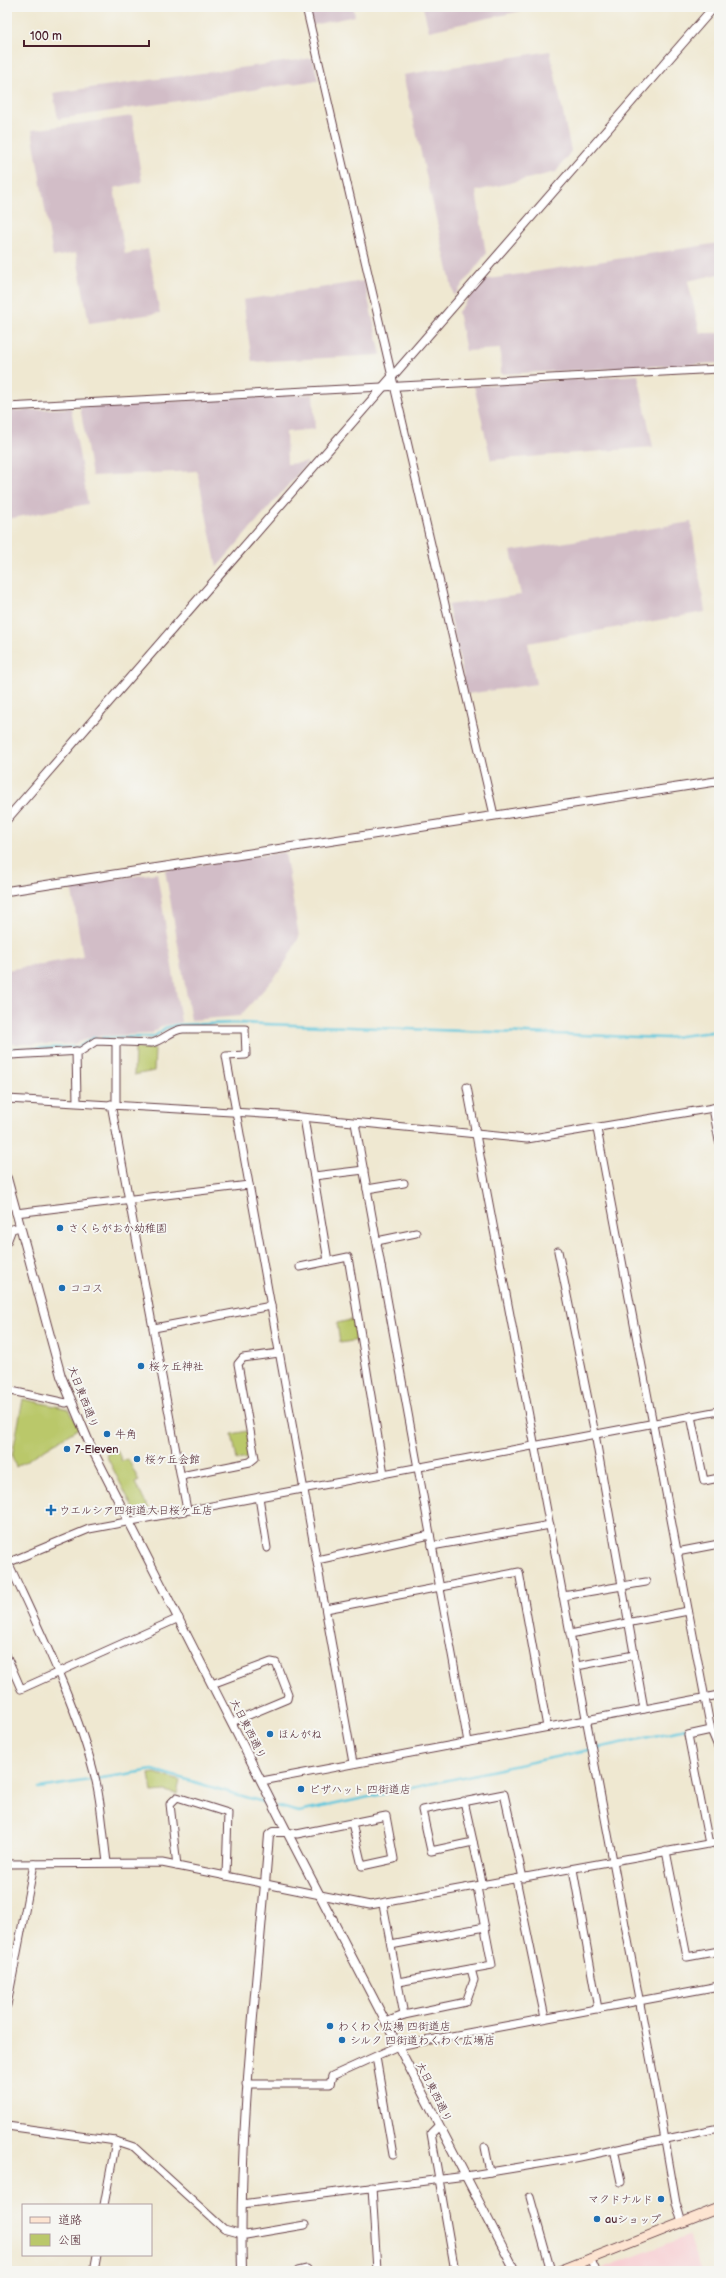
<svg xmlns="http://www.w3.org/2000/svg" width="726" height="2278" font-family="'Balsamiq Sans','Klee One',sans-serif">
<rect width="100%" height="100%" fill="#f6f6f2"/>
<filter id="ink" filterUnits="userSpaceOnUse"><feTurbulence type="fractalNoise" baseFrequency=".025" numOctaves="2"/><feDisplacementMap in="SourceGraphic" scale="8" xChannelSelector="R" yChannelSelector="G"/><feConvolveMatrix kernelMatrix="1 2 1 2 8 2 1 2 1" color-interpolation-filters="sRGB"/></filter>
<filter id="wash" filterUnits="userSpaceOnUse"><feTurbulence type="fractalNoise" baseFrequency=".012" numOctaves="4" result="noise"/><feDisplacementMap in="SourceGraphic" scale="16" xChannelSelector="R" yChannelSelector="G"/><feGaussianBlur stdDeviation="0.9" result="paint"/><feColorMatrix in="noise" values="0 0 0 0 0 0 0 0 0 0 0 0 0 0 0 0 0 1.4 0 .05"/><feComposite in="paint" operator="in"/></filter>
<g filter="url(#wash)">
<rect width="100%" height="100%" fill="#efe8d1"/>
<!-- built -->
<polygon fill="#f7cfd3" points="688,2236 701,2271 605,2271 603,2268"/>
<!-- industrial -->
<g fill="#d2bdc7">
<polygon points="309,7 353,7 355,16 313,25"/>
<polygon points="423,7 539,7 429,31"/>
<polygon points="550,51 571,151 556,172 476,191 486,254 454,296 403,75"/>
<polygon points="313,58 318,80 58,119 53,93"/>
<polygon points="132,116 142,182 114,188 125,254 148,249 160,313 89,323 76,253 53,257 32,130"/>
<polygon points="719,243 719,274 688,281 700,333 719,333 719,363 501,374 500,349 466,351 458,312 483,280"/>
<polygon points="364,281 381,355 252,362 243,300"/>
<polygon points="638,375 653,447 491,460 474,386"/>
<polygon points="313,394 315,429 286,432 287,464 308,462 217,567 197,471 92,476 80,406"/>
<polygon points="71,408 88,504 7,519 7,411"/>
<polygon points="691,522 705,612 528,643 536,684 467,694 448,605 521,595 511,551"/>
<polygon points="285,852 299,937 282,969 240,1016 191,1020 165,870"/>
<polygon points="157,873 181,1022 161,1026 151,1034 96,1036 73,1044 10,1044 7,1042 7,970 83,957 71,885"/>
</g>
<!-- green -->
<g fill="#bac86a" stroke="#82744a">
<polygon points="135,1048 155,1049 154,1071 134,1075"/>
<polygon points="355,1319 359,1340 340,1343 337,1323"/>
<polygon points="23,1399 69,1409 79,1428 16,1467 12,1456"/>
<polygon points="247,1431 250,1448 248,1458 237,1460 232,1434"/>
<polygon points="117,1450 122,1461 128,1459 139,1481 135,1483 150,1511 136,1514 106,1455"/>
<polygon points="155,1773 180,1781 177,1794 165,1791 152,1792 149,1774"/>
</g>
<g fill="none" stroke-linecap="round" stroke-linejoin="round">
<!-- stream -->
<g stroke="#60c7dd" stroke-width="2.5">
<polyline points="102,1038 154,1037 165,1028 176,1025 238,1023 665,1038 719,1031"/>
<polyline points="7,1047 10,1049 79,1047 93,1038 97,1038"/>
<polyline points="39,1788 153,1770 270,1804"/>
<polyline points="277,1806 299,1812 719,1722"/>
</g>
</g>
</g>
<g filter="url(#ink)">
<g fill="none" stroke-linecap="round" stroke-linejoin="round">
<!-- minor casing -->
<g stroke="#633d44" stroke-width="9">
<g id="minor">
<polyline points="306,7 494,815"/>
<polyline points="7,407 719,369"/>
<polyline points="116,1042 116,1104"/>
<polyline points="76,1051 77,1102"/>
<path d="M7,1053L11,1055L81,1051L96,1041L152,1043C164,1040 171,1030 183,1029H245L246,1055L226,1056L353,1763"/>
<polyline points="467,1087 657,2094 676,2203 682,2223"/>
<polyline points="7,1099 281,1115 527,1139 719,1107"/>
<polyline points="111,1104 187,1510"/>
<polyline points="713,1108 719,1141"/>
<polyline points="304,1118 328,1261"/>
<polyline points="355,1123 468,1742"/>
<polyline points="597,1129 711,1730 719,1749"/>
<polyline points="314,1176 364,1170"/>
<polyline points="367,1189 404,1183"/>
<polyline points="16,1213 249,1185"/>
<polyline points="377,1241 416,1233"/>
<polyline points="7,1242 12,1229 20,1227"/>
<polyline points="558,1251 595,1434 644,1709"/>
<polyline points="300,1267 348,1257 384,1474"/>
<polyline points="154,1328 271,1306"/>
<polyline points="7,1390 66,1403 71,1401"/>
<polyline points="691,1416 704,1481 719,1478"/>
<polyline points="181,1476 250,1462 255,1458 238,1364 243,1358 279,1353"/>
<polyline points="259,1497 267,1548"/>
<polyline points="432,1546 550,1525"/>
<polyline points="677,1552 719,1544"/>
<polyline points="317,1560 430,1535"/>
<path d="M8,1562C39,1630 77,1705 95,1777C102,1805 103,1834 107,1862"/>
<polyline points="7,1563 89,1529 719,1411"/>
<polyline points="563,1596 646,1582"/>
<polyline points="326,1609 519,1572 547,1727"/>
<polyline points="570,1634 688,1611"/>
<polyline points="7,1657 21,1689 179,1618"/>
<polyline points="577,1666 634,1655"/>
<polyline points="212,1684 271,1662 276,1663 288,1694 287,1699 232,1722"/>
<polyline points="262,1781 719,1695"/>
<polyline points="464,1801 483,1886"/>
<polyline points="287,1832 297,1834 386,1816 394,1859 362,1866 352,1823"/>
<polyline points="473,1842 431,1851 422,1810 504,1794 523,1878"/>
<polyline points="717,1842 719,1852"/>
<polyline points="709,1844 688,1735 711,1730"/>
<polyline points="666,1851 687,1957 719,1951"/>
<polyline points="7,1864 162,1863 370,1905 719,1842"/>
<polyline points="177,1866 170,1804 177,1797 228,1813 226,1876"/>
<polyline points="573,1869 598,2009"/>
<polyline points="516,1879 545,2018"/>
<polyline points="383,1904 404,2015 386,2022"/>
<polyline points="391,1945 485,1927"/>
<polyline points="398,1982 492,1965 477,1887"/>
<polyline points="7,2005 34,1864"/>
<polyline points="404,2015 466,2002 474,1980 471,1969"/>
<polyline points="376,2057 393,2155"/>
<polyline points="246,2084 330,2084 332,2076 398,2046 719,1986"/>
<polyline points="439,2125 431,2133 455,2271"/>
<polyline points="7,2126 116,2141 104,2205"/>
<polyline points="116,2141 134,2147 224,2229 246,2235 305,2225"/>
<polyline points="485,2147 490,2172"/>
<polyline points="614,2149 621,2182"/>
<polyline points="372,2187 377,2271"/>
<polyline points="530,2197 551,2271"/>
<polyline points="242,2204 466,2176 575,2158 719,2128"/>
<polyline points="590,2258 596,2271"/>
<polyline points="94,2271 97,2255"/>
<polyline points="298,2271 307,2269 307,2271"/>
</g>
</g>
<!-- tertiary casing -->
<g stroke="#633d44" stroke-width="10">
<g id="tertiary">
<polyline points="7,819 714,7"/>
<polyline points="7,891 719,781"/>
<polyline points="7,1178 61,1376 91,1447 287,1832 515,2271"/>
<path d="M242,2271C238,2125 258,1980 269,1835L273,1832H287"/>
</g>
</g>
<!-- secondary casing -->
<g stroke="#633d44" stroke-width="11">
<polyline id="secondary" points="559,2271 719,2208"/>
</g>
<!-- minor -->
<use href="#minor" stroke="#fff" stroke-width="7"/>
<!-- tertiary -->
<use href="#tertiary" stroke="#fff" stroke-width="8"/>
<!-- secondary -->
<use href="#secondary" stroke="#fde4d1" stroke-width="9"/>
</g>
</g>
<!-- markers -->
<g fill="#1f6fb2" stroke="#f6f6f2" stroke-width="1.5">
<circle cx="60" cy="1228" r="4"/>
<circle cx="62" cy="1288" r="4"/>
<circle cx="141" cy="1366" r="4"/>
<circle cx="107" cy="1434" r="4"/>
<circle cx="67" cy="1449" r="4"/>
<circle cx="137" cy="1459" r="4"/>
<path d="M49 1504h4v4h4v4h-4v4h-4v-4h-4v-4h4z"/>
<circle cx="270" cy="1734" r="4"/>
<circle cx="301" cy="1789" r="4"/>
<circle cx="330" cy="2026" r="4"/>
<circle cx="342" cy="2040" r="4"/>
<circle cx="661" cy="2199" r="4"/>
<circle cx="597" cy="2219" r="4"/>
</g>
<g text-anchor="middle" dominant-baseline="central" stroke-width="4" stroke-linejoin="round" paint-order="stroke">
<!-- poi labels -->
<g font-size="11" fill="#4a1f2b" stroke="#f6f6f2" text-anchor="start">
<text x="68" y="1228">さくらがおか幼稚園</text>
<text x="70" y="1288">ココス</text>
<text x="149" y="1366">桜ヶ丘神社</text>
<text x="115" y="1434">牛角</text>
<text x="75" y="1449">7-Eleven</text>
<text x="145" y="1459">桜ケ丘会館</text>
<text x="59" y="1510">ウエルシア四街道大日桜ケ丘店</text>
<text x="278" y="1734">ほんがね</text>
<text x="309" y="1789">ピザハット 四街道店</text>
<text x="338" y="2026">わくわく広場 四街道店</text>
<text x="350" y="2040">シルク 四街道わくわく広場店</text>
<text x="653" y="2199" text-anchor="end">マクドナルド</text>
<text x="605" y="2219">auショップ</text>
</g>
<!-- street labels -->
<g font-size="11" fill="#4a1f2b" stroke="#f6f6f2">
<text transform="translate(83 1397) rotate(69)">大日東西通り</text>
<text transform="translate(248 1729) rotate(63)">大日東西通り</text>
<text transform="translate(434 2092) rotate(63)">大日東西通り</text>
</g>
</g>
<!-- margin -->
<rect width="726" height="2278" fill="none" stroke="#f6f6f2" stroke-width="24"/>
<!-- legend -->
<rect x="22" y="2204" width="130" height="52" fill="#f6f6f2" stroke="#b1a0a2"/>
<rect x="30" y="2217" width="20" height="6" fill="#fde4d1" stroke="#b1a0a2"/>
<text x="58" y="2224" font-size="12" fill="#4a1f2b">道路</text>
<rect x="30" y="2234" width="20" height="12" fill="#bac86a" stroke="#b1a0a2"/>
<text x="58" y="2244" font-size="12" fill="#4a1f2b">公園</text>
<!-- scale -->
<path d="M24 40v6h125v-6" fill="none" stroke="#4a1f2b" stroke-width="2"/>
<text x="30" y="40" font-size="12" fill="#4a1f2b" stroke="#f6f6f2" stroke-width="3" paint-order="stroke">100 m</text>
</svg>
